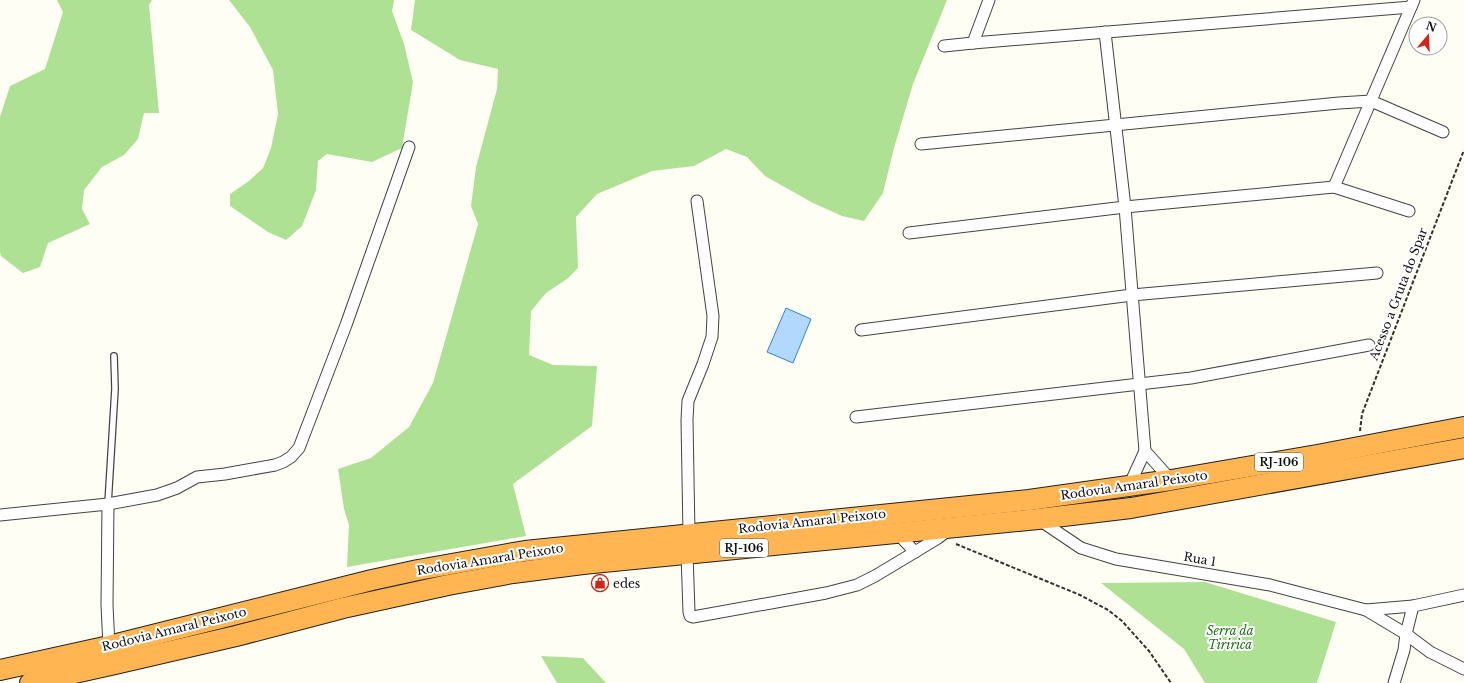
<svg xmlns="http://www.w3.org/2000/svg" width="1464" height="683" font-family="'Libre Baskerville',serif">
<rect width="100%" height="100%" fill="#fffef4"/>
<!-- forest -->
<g fill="#afe195">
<polygon points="57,0 152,0 149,5 159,113 144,113 138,139 124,155 102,167 84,190 82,209 90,224 48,243 40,267 23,273 1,256 0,252 0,117 10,86 45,69 63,12"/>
<polygon points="229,0 394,0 392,11 404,44 413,82 402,148 372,162 327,154 318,161 316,190 302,226 286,240 268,232 230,206 230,194 249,181 263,168 271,148 278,114 273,70 250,27"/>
<polygon points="415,0 947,0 913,84 894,148 883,193 864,221 842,216 813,203 765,176 747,157 726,149 694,166 652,171 597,194 576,217 578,268 567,279 546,293 531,311 529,355 553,365 597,366 592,426 513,484 526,536 347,567 349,525 344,509 338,469 371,458 409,427 433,383 478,224 471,206 476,167 497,89 498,69 460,60 411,30"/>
<polygon points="1205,582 1336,622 1317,683 1205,683 1184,649 1101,583"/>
<polygon points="541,656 583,658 606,683 557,683"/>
</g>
<!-- water -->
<polygon fill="#b2d8fd" stroke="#3184dc" points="786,308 811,319 793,363 767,352"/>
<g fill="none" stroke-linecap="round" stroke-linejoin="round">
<!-- lane casing -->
<g stroke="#434343" stroke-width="8">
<polyline id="lane" points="108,504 115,389 114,356"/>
</g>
<!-- street casing -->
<g stroke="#434343" stroke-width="13">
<g id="street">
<polyline points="1105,32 1125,207 1145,451"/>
<polyline points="973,43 989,0"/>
<polyline points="944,46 973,43 1411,7"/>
<polyline points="921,144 1339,103 1371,101 1443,132"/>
<polyline points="1334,187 1414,0"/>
<polyline points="909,233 1125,207 1334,187 1409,211"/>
<polyline points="861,330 1132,295 1377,273"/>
<polyline points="856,417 1191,378 1369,345"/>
<polyline points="1129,486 1145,451 1171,480"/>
<polyline points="108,504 157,495 177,488 197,477 225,474 275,465 283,462 291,457 299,448 346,325 409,147"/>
<polyline points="0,515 108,504 107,605 109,646"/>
<polyline points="1038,519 1081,548 1116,559 1270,585 1366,610 1413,606 1464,595"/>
<polyline points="897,533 915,552"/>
<polyline points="689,534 687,420 688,401 703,364 712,337 713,316 697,201"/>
<polyline points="687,554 689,612 690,616 693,617 826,593 857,585 875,576 915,552 938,538 947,531"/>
<polyline points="1413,606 1406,634 1430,652 1464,669"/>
<polyline points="1366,610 1406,634 1404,650 1394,683"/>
</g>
</g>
<!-- highway casing -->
<g stroke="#212121" stroke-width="22">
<g id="highway">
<polyline points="0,670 109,646 372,580 418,570 525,551 1029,500 1171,480 1317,455 1464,427"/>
<polyline points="30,683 115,664 236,636 343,608 448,585 513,573 583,564 1038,519 1131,508 1464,448"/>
</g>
</g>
<!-- path -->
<g stroke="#323232" stroke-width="2" stroke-dasharray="4 2" stroke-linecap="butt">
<polyline points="1360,431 1362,414 1464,150"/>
<polyline points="956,544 1080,595 1108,610 1122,621 1149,651 1171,683"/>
</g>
<!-- lane -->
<use href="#lane" stroke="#fff" stroke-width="5.5"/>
<!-- street -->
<use href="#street" stroke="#fff" stroke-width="11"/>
<!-- highway -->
<use href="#highway" stroke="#ffb552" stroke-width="20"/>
</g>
<!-- icons -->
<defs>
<g id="shop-ring" transform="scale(0.9)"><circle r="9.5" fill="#fff" stroke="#d12518" stroke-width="1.5"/><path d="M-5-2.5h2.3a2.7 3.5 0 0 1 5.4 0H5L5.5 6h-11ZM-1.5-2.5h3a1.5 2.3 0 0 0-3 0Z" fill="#d12518"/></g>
</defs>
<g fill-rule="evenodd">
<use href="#shop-ring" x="600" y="583"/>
</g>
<g text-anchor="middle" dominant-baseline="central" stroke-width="4" stroke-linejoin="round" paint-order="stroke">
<!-- shield labels -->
<g fill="#fff" stroke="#585858" stroke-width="1">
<rect x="1255" y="453" width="48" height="18" rx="3"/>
<rect x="720" y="539" width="48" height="18" rx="3"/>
</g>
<g font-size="11" font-weight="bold" fill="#101010">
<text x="1279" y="462">RJ-106</text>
<text x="744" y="548">RJ-106</text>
</g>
<!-- street labels -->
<g font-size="12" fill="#101010" stroke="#fff">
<text transform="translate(1398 294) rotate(-69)">Acesso a Gruta do Spar</text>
<text transform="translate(1134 485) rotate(-8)">Rodovia Amaral Peixoto</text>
<text transform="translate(812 521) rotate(-6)">Rodovia Amaral Peixoto</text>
<text transform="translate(490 559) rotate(-9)">Rodovia Amaral Peixoto</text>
<text transform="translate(1200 559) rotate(10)">Rua 1</text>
<text transform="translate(174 629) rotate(-14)">Rodovia Amaral Peixoto</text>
</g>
<!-- poi labels -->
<g font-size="12" fill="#101010" stroke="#fff" text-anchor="start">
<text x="613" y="583">edes</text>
</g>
<!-- park labels -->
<g font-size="12" font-style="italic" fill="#207118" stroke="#fff">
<text x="1230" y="630">Serra da<tspan x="1230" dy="14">Tiririca</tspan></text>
</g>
</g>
<!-- north arrow -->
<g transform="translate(1428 36) rotate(19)"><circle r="19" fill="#ffffff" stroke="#9f9f9f"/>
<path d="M0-3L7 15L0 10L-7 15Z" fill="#d12518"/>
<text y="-6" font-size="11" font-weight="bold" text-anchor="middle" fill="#101010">N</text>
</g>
</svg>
